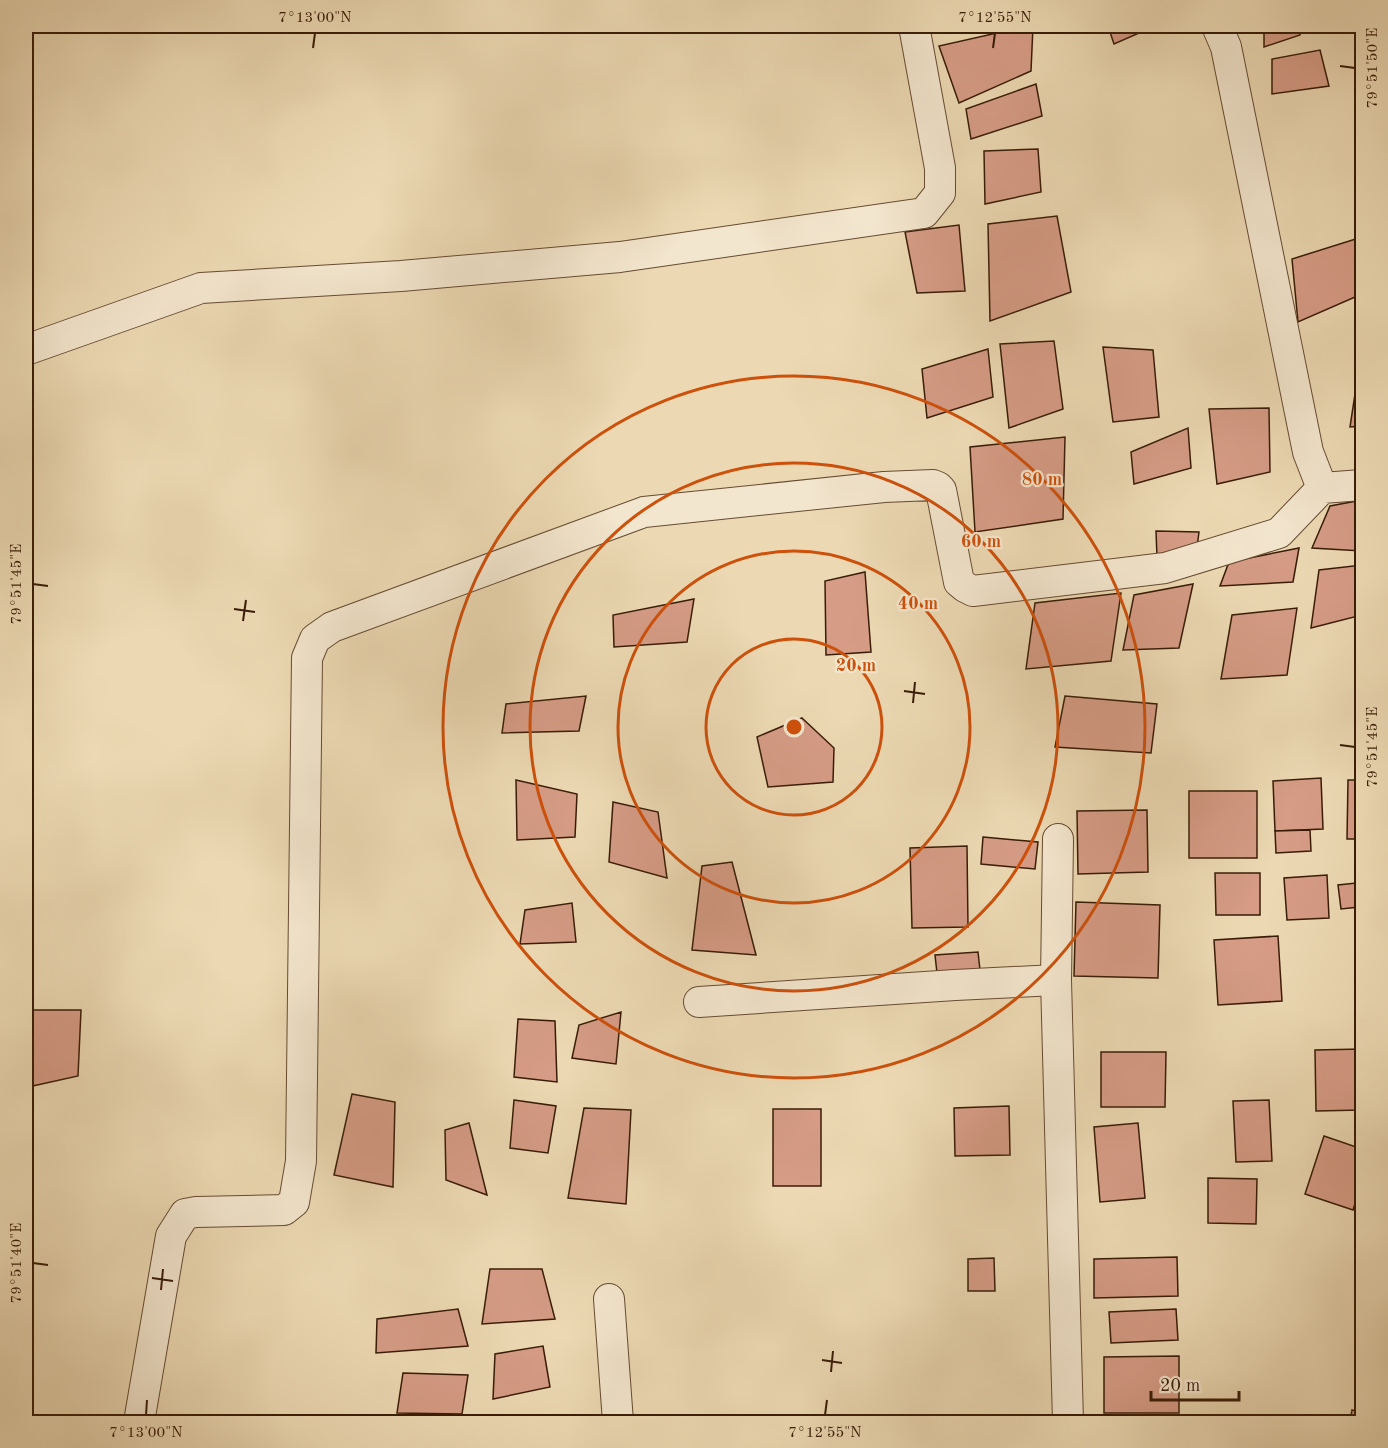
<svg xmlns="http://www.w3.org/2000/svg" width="1388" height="1448" font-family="'Old Standard TT',serif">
<rect width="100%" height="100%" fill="#ecd9b3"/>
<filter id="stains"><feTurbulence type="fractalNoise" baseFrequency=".00333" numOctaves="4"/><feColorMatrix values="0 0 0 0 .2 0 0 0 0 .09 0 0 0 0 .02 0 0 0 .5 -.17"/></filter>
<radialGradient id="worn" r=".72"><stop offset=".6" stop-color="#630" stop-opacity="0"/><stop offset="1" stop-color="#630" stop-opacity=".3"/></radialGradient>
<!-- building -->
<g fill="#d69c86" stroke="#391c07" stroke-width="1.5">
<polygon points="1028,26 1033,26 1031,71 959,103 939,46"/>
<polygon points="1108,26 1155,26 1114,44"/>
<polygon points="1264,26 1301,26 1300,35 1264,47"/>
<polygon points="1320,50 1329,86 1272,94 1272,59"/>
<polygon points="1036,84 1042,116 971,139 966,109"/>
<polygon points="1038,149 1041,192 985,204 984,151"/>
<polygon points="1057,216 1071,292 990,321 988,224"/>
<polygon points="959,225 965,291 917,293 905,232"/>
<polygon points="1362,237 1362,294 1298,322 1292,259"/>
<polygon points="1054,341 1063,409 1009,428 1000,344"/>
<polygon points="1103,347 1153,350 1159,417 1113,422"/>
<polygon points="988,349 993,397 927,418 922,369"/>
<polygon points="1362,393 1362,426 1350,427 1355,394"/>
<polygon points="1269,408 1270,472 1217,484 1209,409"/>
<polygon points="1188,428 1191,468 1134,484 1131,452"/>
<polygon points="1065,437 1063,519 975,532 970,447"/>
<polygon points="1362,500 1362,551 1312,548 1330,506"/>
<polygon points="1156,531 1199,532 1197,548 1157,557"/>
<polygon points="1299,548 1293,582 1220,586 1229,562"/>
<polygon points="1362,565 1362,615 1311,628 1319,570"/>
<polygon points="865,572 871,652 826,655 825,581"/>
<polygon points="1193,584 1179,648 1123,650 1134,595"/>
<polygon points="1121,593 1111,661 1026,669 1035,603"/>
<polygon points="694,599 687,642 614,647 613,615"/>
<polygon points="1297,608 1287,675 1221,679 1232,615"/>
<polygon points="586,696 579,731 502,733 506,704"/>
<polygon points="1065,696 1157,704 1151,753 1055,747"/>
<polygon points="802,718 834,748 833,782 768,787 757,737"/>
<polygon points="1321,778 1323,829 1275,831 1273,781"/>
<polygon points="516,780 577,794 575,837 517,840"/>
<polygon points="1348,780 1362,780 1362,839 1347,839"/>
<rect x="1189" y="791" width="68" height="67"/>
<polygon points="613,802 658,812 667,878 609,862"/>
<polygon points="1147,810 1148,872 1078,874 1077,811"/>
<polygon points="1310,830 1311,851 1276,853 1275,831"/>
<polygon points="983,837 1038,842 1035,869 981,864"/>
<polygon points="967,846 968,927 912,928 910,848"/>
<polygon points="732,862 756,955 692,950 702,866"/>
<polygon points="1215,873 1260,873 1260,915 1216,915"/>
<polygon points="1327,875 1329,918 1287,920 1284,878"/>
<polygon points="1356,883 1359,907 1341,909 1338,885"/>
<polygon points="1076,902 1160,905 1158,978 1074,976"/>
<polygon points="572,903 576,942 520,944 525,910"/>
<polygon points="1278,936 1282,1001 1218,1005 1214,940"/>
<polygon points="978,952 981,979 938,982 935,955"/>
<polygon points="26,1010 81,1010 78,1076 28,1087 26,1067"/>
<polygon points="621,1012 616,1064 572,1058 579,1025"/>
<polygon points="518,1019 555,1021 557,1082 514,1077"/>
<polygon points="1362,1049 1362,1110 1316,1111 1315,1050"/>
<polygon points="1101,1052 1166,1052 1165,1107 1101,1107"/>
<polygon points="352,1094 395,1102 393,1187 334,1175"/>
<polygon points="514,1100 556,1106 548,1153 510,1148"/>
<polygon points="1269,1100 1272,1161 1236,1162 1233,1101"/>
<polygon points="1009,1106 1010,1155 955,1156 954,1108"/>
<polygon points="584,1108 631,1110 626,1204 568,1198"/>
<rect x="773" y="1109" width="48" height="77"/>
<polygon points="469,1123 487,1195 446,1180 445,1130"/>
<polygon points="1138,1123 1145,1198 1100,1202 1094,1127"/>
<polygon points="1324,1136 1362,1149 1362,1181 1353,1210 1305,1194"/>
<polygon points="1208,1178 1257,1179 1256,1224 1208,1223"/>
<polygon points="1177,1257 1178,1296 1094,1298 1094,1259"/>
<polygon points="994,1258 995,1291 968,1291 968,1259"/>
<polygon points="490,1269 542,1269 555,1319 482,1324"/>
<polygon points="458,1309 468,1346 376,1353 377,1319"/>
<polygon points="1176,1309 1178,1340 1111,1343 1109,1312"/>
<polygon points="543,1346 550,1387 493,1399 495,1354"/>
<polygon points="1179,1356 1179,1413 1104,1413 1104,1357"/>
<polygon points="403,1373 468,1375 462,1414 397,1413"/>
<polygon points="1352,1410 1362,1412 1362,1422 1350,1422"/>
<polygon points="1128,1417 1176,1421 1176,1422 1127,1422"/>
</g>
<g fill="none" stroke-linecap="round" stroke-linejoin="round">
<!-- street casing -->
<g stroke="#664b32" stroke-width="32">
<g id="street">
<polyline points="1217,26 1226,47 1308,452 1322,488"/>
<polyline points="26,350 201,288 401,276 620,257 924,213 940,193 940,168 914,26"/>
<polyline points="1058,839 1056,980 1068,1422"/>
<polyline points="699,1002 955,985 1056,980"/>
<polyline points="609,1299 618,1422"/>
<polyline points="139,1422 171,1236 185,1214 196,1212 284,1210 294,1202 301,1161 307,658 315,639 332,627 644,512 884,487 933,485 938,487 941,490 959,582 965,587 973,591 1165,568 1279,533 1322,488 1362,485"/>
</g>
</g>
<!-- street -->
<use href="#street" stroke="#f3e6ce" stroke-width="30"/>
</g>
<!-- ticks -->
<path fill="none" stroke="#391c07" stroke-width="2" d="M313,48L315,33M993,48L995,33M1340,66L1355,68M33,584L48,586M234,609L255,612M243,621L246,600M904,691L925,694M913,703L915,682M1340,745L1355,747M33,1263L48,1265M152,1278L173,1281M161,1290L163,1269M822,1360L842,1363M831,1372L833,1351M146,1415L147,1400M825,1415L827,1400"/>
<!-- distance rings -->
<g fill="none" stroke="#ce500b" stroke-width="3">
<circle cx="794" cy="727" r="88"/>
<circle cx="794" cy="727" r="176"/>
<circle cx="794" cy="727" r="264"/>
<circle cx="794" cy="727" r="351"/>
</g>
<circle cx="794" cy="727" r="9" fill="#ce500b" stroke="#f3e6ce" stroke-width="3"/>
<g font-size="18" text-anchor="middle" font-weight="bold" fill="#ce500b" stroke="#f3e6ce" stroke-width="4.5" stroke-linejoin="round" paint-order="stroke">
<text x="1042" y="485">80 m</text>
<text x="981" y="547">60 m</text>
<text x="918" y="609">40 m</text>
<text x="856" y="671">20 m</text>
</g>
<!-- margin -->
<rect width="1388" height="1448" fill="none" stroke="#ecd9b3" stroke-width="66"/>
<!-- scale -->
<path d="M1151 1391v9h88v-9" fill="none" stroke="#391c07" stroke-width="3"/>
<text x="1160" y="1391" font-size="18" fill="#391c07" stroke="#f3e6ce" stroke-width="4.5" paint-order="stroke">20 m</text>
<rect x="33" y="33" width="1322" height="1382" fill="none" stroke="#391c07" stroke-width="2"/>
<g font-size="15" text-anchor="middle" fill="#391c07">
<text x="315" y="22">7°13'00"N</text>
<text x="995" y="22">7°12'55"N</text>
<text transform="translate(1372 68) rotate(-90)" y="5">79°51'50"E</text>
<text transform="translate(16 584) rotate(-90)" y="5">79°51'45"E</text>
<text transform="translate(1372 747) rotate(-90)" y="5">79°51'45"E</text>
<text transform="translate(16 1263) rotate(-90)" y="5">79°51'40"E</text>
<text x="146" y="1437">7°13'00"N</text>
<text x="825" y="1437">7°12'55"N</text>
</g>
<rect width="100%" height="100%" filter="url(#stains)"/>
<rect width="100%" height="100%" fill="url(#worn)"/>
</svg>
